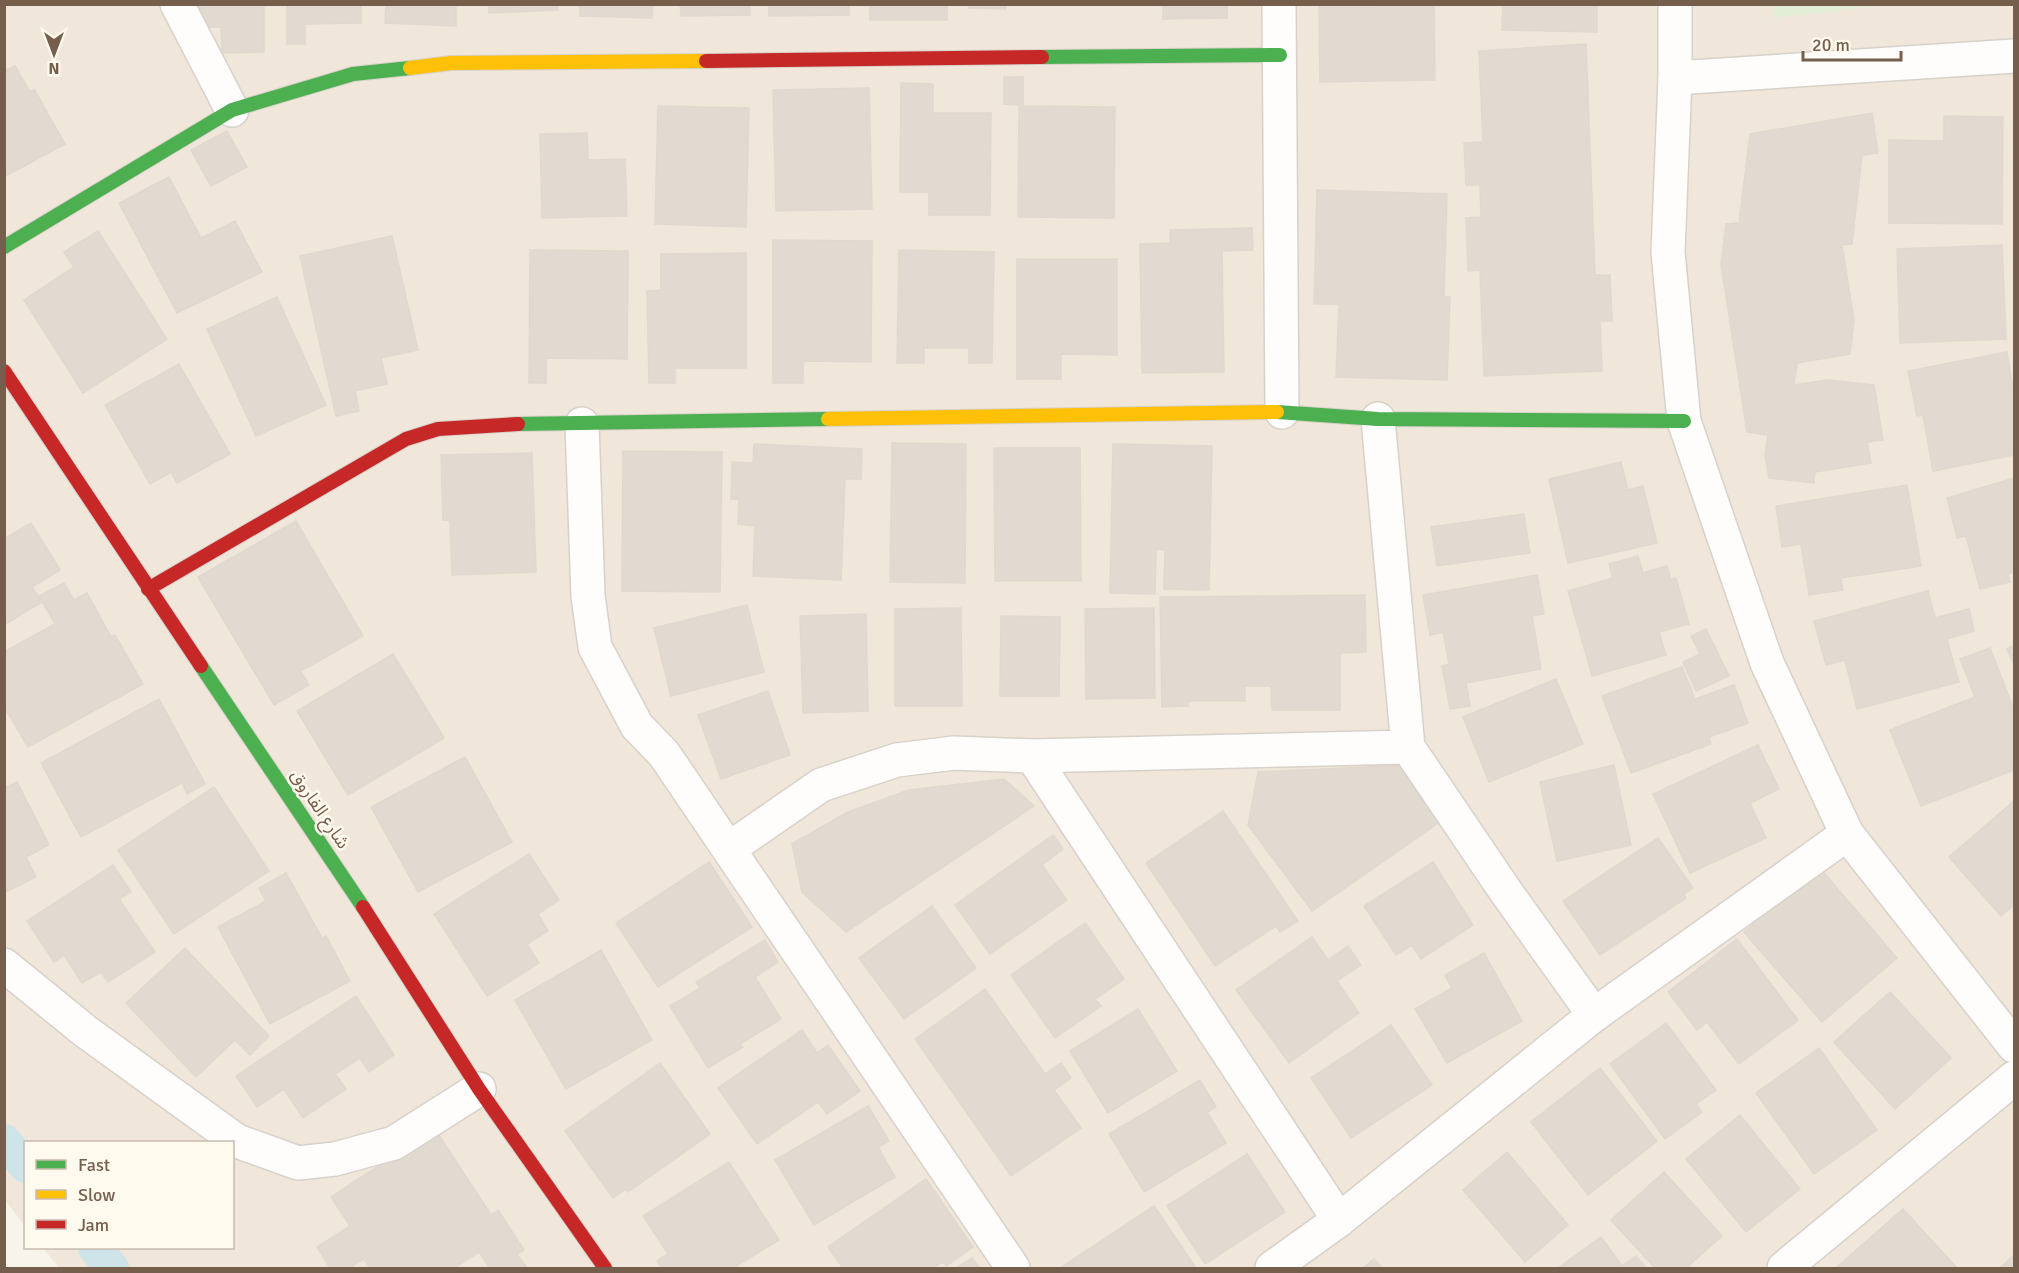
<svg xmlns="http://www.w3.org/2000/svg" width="2019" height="1273" font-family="Signika,'Noto Sans Arabic',sans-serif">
<rect width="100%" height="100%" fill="#f7f4ec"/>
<!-- residential -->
<polygon fill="#f0e7da" points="5,5 2014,5 2014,1268 59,1268 43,1248 232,1248 232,1142 26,1142 25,1226 5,1200"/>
<!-- green -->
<polygon fill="#e3eed7" points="1773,5 1773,4 1888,5 1773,18"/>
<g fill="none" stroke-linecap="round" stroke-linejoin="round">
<!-- canal -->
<g stroke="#cee4e8" stroke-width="34">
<polyline points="4,1141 26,1166"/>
<polyline points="95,1248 112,1268"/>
</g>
</g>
<!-- building -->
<g fill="#e2dad1" stroke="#e0d8ce" stroke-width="1.5">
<polygon points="199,4 264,4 264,52 222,53 221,27 199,27"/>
<polygon points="287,4 361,4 361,23 305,24 305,44 287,44"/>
<polygon points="386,4 456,4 456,26 385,23"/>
<polygon points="489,4 558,4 558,10 489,13"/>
<polygon points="580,4 653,4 652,18 580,16"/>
<polygon points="680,4 750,4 750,15 681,16"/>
<polygon points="769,4 849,4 849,15 769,16"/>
<rect x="870" y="4" width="77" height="16"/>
<polygon points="969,4 1006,4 1006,9 969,8"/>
<polygon points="1163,4 1227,4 1227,18 1163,19"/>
<polygon points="1319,4 1360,4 1360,7 1434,6 1435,80 1320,82"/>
<polygon points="1503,4 1597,4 1597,32 1502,30"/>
<polygon points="1586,44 1595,275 1610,275 1612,321 1600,321 1602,371 1484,376 1480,270 1468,271 1466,218 1481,217 1480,185 1466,185 1464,143 1483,142 1479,51"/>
<polygon points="15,66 30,92 34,89 65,144 4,177 4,71"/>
<polygon points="1004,77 1023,77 1023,106 1115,107 1114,218 1018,217 1019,105 1004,104"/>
<polygon points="901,83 933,84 933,113 991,113 990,215 929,215 929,192 900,192"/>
<polygon points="869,88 872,209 776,211 773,90"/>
<polygon points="658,106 749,108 746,227 655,224"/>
<polygon points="1872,113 1878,153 1862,155 1852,244 1842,245 1854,320 1850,354 1797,363 1794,385 1827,380 1874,385 1883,440 1867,442 1871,463 1815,472 1814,483 1769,478 1765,454 1768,435 1747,432 1721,264 1726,224 1739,223 1750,134"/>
<polygon points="1944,116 2003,117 2002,224 1889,223 1889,140 1944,141"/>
<polygon points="227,131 247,167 211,186 191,150"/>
<polygon points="587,133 588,160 625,159 627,216 542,218 540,134"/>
<polygon points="169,177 201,238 235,221 262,272 177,313 119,203"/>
<polygon points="1317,190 1447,194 1444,297 1450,297 1447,380 1336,377 1339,304 1314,304"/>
<polygon points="1252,228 1253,250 1222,251 1224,372 1142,373 1140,244 1170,243 1170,230"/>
<polygon points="98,231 167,339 83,393 24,300 74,267 64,252"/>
<polygon points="392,236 418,350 381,358 387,384 355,391 359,411 336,416 300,256"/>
<polygon points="773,240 872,241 871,362 803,361 803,383 773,383"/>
<polygon points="2002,245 2006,339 1900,343 1897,249"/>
<polygon points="530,250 628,251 627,359 546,358 546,383 529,383"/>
<polygon points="899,250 994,252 992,363 969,363 969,348 924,348 924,363 897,363"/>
<polygon points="746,253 746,368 675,368 675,383 649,383 647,291 661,290 661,254"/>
<polygon points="1017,259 1117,259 1117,355 1061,354 1061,379 1017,379"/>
<polygon points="277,297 326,405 256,436 207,329"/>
<polygon points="2007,352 2014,394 2014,455 1933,471 1923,415 1917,416 1908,371"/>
<polygon points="179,364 230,454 177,483 171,472 150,484 105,405"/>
<polygon points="892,443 966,444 965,583 890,582"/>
<polygon points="754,444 862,449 861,479 845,479 841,580 753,576 755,526 738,524 739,499 731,499 732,462 753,463"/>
<polygon points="1113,444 1212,446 1209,590 1164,589 1165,550 1156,549 1155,594 1110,593"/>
<polygon points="994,448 1080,448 1081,581 995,581"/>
<polygon points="623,451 722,452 720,592 622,591"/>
<polygon points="532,453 536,572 452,575 450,520 443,520 441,455"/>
<polygon points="1621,462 1628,490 1643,486 1657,543 1568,563 1549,479"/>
<polygon points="2014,478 2014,572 2008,574 2010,582 1980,589 1966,536 1957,538 1947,498"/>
<polygon points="1907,485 1921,566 1841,578 1843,590 1809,595 1801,544 1782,547 1776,506"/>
<polygon points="1524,514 1530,553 1437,566 1431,527"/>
<polygon points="296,521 363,636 301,671 309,685 274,705 198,577"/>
<polygon points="31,523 60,570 32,587 42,602 4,625 4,539"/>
<polygon points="1638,556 1643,573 1667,566 1671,580 1676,578 1689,624 1659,632 1666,655 1592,676 1568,591 1613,578 1609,564"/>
<polygon points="1537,575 1544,614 1532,616 1541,669 1466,683 1470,706 1450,709 1442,666 1449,664 1443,632 1430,635 1423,595"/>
<polygon points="64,583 74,600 87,593 111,637 115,635 143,684 28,747 4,706 4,652 55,624 39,596"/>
<polygon points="1928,591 1935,618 1969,609 1974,631 1947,639 1959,682 1857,709 1845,660 1826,665 1814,621"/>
<polygon points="1365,595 1366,652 1340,653 1340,710 1272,710 1271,686 1245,686 1245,701 1188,701 1188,706 1162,707 1160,597"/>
<polygon points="747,605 764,672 671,696 654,628"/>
<polygon points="961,608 962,706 895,706 895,609"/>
<polygon points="1154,608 1155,698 1086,699 1085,609"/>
<polygon points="866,614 868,711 803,713 800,616"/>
<polygon points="1001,616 1060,617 1059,696 1000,696"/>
<polygon points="1706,629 1729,676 1696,691 1683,662 1700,654 1691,636"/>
<polygon points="2014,645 2014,665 2007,649"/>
<polygon points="1990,648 2014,710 2014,770 1921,806 1890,730 1975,697 1960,659"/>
<polygon points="393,654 444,738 348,795 297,711"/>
<polygon points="1682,667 1695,699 1734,685 1748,723 1709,737 1711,744 1631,773 1602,696"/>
<polygon points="1556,679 1583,744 1489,782 1463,717"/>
<polygon points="768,691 790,755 721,779 698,715"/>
<polygon points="159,699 205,784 187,794 182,783 81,837 41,763"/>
<polygon points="1758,745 1779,789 1750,803 1766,838 1690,873 1653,794"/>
<polygon points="465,757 512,842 418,892 371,807"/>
<polygon points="1409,765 1447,817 1312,911 1248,825 1258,772"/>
<polygon points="1614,765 1631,845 1557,861 1540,782"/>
<polygon points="1004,779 1034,806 846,932 802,892 792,844 848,812 909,790"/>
<polygon points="17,782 49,845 26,857 36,877 4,893 4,788"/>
<polygon points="214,787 269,871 174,934 118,850"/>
<polygon points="2014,801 2014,905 2001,916 1949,857"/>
<polygon points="1223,811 1298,921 1280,932 1276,926 1215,966 1146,863"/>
<polygon points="1053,835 1063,849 1042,865 1067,900 990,954 955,905"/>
<polygon points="1658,838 1693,888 1684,894 1686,898 1600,955 1563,901"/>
<polygon points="529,854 559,900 538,914 548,931 527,944 539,963 487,996 434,914"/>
<polygon points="709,862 752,927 658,987 616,923"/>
<polygon points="1433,862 1473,925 1421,959 1412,945 1396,955 1364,906"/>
<polygon points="113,865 131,892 119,899 155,952 108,982 101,972 82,983 64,955 54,962 27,921"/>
<polygon points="1819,867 1897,958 1822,1022 1744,932"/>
<polygon points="286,873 322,938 326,936 350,981 270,1024 218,927 266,901 259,888"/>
<polygon points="932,906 976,968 904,1019 859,958"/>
<polygon points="1085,923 1124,979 1095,999 1101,1006 1055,1038 1011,975"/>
<polygon points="1312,937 1328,960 1348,946 1361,965 1337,981 1359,1013 1289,1063 1236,990"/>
<polygon points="1737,939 1798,1020 1739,1064 1707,1022 1697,1030 1668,992"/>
<polygon points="765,940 778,962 755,977 781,1019 740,1044 743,1047 708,1068 670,1006 700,988 696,982"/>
<polygon points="185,948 269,1036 250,1055 235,1040 196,1077 126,1003"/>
<polygon points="601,950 652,1040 566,1089 515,1000"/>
<polygon points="1484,953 1522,1021 1447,1063 1415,1009 1452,988 1445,975"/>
<polygon points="985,989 1045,1074 1061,1063 1071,1078 1054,1090 1081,1128 1011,1176 915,1039"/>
<polygon points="1890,992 1951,1058 1895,1109 1834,1042"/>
<polygon points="356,996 394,1055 369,1072 360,1058 335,1074 346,1089 303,1118 284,1089 257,1107 236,1076"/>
<polygon points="1138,1009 1177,1071 1108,1113 1070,1051"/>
<polygon points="1666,1023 1716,1090 1696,1104 1702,1112 1665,1139 1610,1064"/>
<polygon points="1391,1025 1432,1085 1351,1138 1311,1078"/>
<polygon points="802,1030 817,1053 828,1045 860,1091 827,1114 818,1102 757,1144 718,1088"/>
<polygon points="1819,1048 1877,1130 1814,1174 1756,1093"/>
<polygon points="660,1063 710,1134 628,1192 626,1189 613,1198 565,1131"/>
<polygon points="1600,1068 1657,1141 1588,1195 1531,1122"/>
<polygon points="1200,1080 1216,1107 1207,1112 1226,1143 1144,1192 1109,1134"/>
<polygon points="868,1106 889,1141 878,1147 895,1177 814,1225 775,1160"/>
<polygon points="1740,1115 1800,1189 1746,1232 1686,1159"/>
<polygon points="435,1129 491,1215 498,1210 524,1250 517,1254 527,1268 490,1268 479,1252 454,1268 370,1268 364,1259 349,1268 330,1268 317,1247 350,1226 331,1197"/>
<polygon points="1507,1152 1568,1225 1525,1262 1463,1190"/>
<polygon points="1247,1154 1285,1212 1205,1264 1167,1206"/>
<polygon points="729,1162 779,1240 733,1268 662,1268 657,1261 668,1254 643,1216"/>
<polygon points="1664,1172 1722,1236 1686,1268 1655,1268 1611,1220"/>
<polygon points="926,1179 973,1247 946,1266 943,1262 932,1268 843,1268 828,1247"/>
<polygon points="1154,1206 1196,1268 1060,1268"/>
<polygon points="1903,1209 1957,1268 1836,1268"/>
<polygon points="1601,1237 1622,1266 1636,1256 1646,1268 1558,1268"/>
<polygon points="2014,1255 2014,1268 2000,1268"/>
<polygon points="972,1258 980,1268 956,1268"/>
<polygon points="1374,1259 1382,1268 1363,1268"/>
</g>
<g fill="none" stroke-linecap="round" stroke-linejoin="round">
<!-- street casing -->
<g stroke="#d7d1ca" stroke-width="36">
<g id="street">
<polyline points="177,4 232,110"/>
<polyline points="1279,4 1282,412"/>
<polyline points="1675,4 1675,78 1668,252 1684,421 1767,663 1847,834 2014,1046"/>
<polyline points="1675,78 2014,56"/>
<polyline points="1378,419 1408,747 1504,889 1594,1015"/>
<polyline points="582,424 588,596 595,647 637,726 664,754 1013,1268"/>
<polyline points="1032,756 1339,1220"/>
<polyline points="730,848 821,785 897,760 954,753 1032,756 1408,747"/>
<polyline points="4,965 85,1031 237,1141 298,1163 335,1159 394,1143 479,1089"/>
<polyline points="1272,1268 1339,1220 1594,1015 1847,834"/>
<polyline points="1784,1268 2014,1078"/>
</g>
</g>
<!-- fast casing -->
<g stroke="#d8d1ca" stroke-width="16">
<g id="fast">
<polyline points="1042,57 1280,55"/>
<polyline points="4,247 232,110 353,74 410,68"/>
<polyline points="1277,412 1378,419 1684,421"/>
<polyline points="518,424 828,419"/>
<polyline points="201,666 363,907"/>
</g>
</g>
<!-- slow casing -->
<g stroke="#d8d1ca" stroke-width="16">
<g id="slow">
<polyline points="410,68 451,63 706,61"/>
<polyline points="828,419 1277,412"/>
</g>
</g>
<!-- jam casing -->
<g stroke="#d8d1ca" stroke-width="16">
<g id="jam">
<polyline points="706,61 1042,57"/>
<polyline points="4,371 201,666"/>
<polyline points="148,589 406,439 438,429 518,424"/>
<polyline points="363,907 479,1089 605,1268"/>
</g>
</g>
<!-- street -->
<use href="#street" stroke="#fefdfc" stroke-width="33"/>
<!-- fast -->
<use href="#fast" stroke="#4caf50" stroke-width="14"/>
<!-- slow -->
<use href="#slow" stroke="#ffc107" stroke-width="14"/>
<!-- jam -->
<use href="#jam" stroke="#c62828" stroke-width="14"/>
</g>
<g text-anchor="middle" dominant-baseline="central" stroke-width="5" stroke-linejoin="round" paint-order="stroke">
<!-- street labels -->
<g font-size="18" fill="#765e4c" stroke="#fff9ee">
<text transform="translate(320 809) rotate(56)">شارع الفاروق</text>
</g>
</g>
<!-- border -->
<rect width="2019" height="1273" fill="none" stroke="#765e4c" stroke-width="12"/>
<!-- legend -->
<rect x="24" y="1141" width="210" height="108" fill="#fff9ee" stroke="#c8bbad" stroke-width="1.5"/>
<rect x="36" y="1160" width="30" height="9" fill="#4caf50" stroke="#c8bbad" stroke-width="1.5"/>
<text x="78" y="1171" font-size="18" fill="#765e4c">Fast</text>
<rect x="36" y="1190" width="30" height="9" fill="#ffc107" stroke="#c8bbad" stroke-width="1.5"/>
<text x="78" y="1201" font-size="18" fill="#765e4c">Slow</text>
<rect x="36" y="1220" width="30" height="9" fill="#c62828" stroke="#c8bbad" stroke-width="1.5"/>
<text x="78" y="1231" font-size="18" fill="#765e4c">Jam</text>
<!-- north arrow -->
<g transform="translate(54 54) rotate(180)" stroke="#fff9ee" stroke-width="4.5" paint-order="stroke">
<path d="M0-4.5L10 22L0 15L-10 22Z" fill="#765e4c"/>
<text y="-9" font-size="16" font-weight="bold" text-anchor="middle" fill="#765e4c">N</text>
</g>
<!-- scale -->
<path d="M1803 51v9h98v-9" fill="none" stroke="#765e4c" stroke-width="3"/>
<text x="1812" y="51" font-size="18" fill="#765e4c" stroke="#fff9ee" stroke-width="4.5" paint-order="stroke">20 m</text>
</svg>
